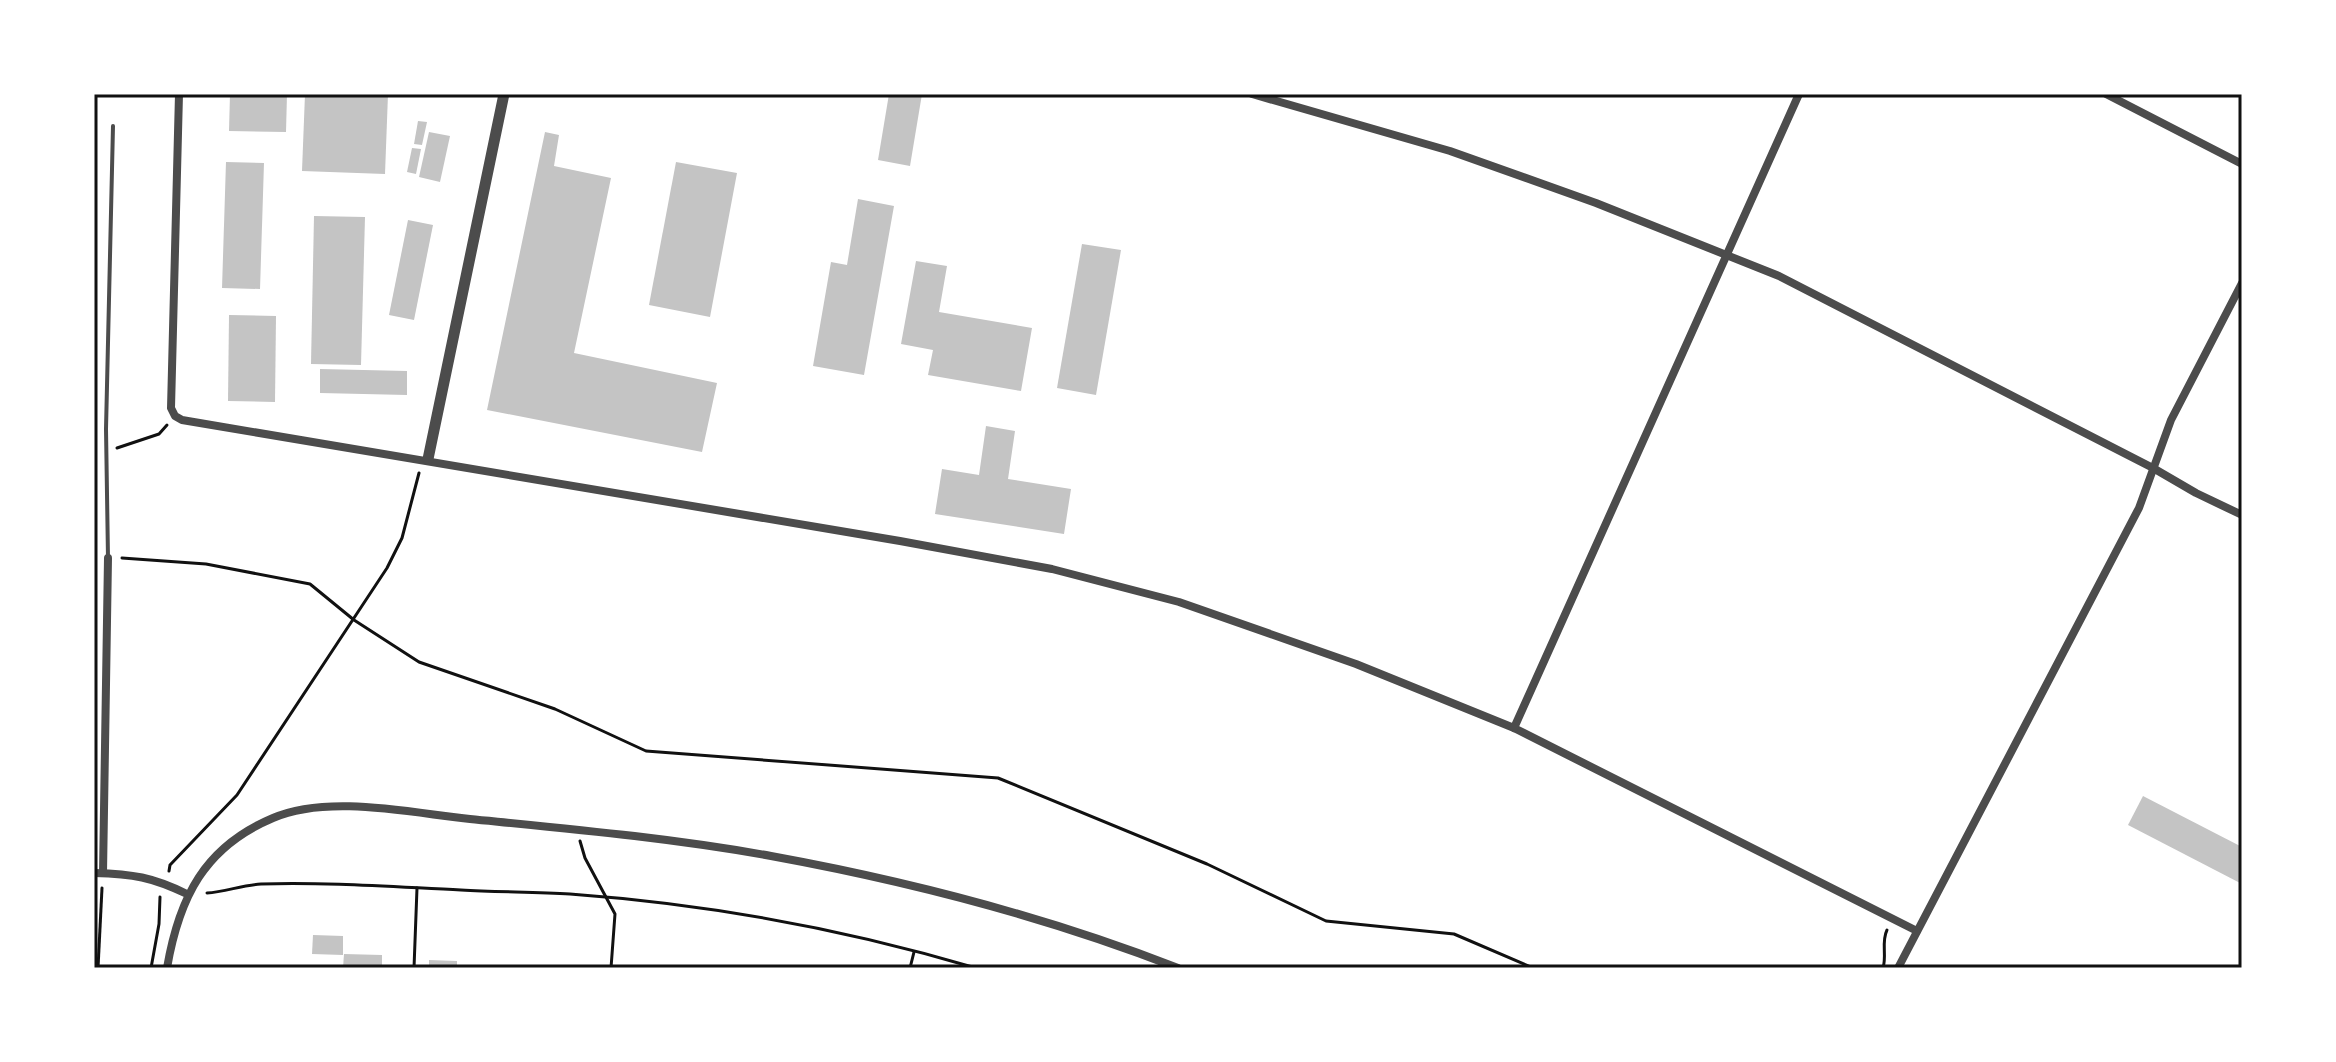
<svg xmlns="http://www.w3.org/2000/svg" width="2336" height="1062" font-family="'Asap Condensed',sans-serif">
<rect width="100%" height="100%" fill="#fff"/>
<!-- building -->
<g fill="#c4c4c4">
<polygon points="230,94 287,94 286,132 229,131"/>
<polygon points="305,94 388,94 385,174 302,171"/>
<polygon points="889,94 922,94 910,166 878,160"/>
<polygon points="418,121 427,122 422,145 414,144"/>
<polygon points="429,132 450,136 440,182 419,177"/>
<polygon points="545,132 559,135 554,166 611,178 574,353 717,383 702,452 487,410"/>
<polygon points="412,148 421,149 416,174 407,172"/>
<polygon points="226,162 264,163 260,289 222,288"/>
<polygon points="676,162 737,173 710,317 649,305"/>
<polygon points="858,199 894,206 864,375 813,366 831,262 847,265"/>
<polygon points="314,216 365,217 361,365 311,364"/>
<polygon points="408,220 433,225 414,320 389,315"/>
<polygon points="1082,244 1121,250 1096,395 1057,388"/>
<polygon points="916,261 947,266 939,312 1032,328 1021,391 928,375 933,350 901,344"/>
<polygon points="229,315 276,316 275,402 228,401"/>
<polygon points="320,369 407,371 407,395 320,393"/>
<polygon points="986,426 1015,431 1008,479 1071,489 1064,534 935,514 942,469 979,475"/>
<polygon points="2143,796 2242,847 2242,884 2128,825"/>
<polygon points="313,935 343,936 343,955 312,954"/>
<polygon points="344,954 382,955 382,968 343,968"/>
<polygon points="429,960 457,961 457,968 429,968"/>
</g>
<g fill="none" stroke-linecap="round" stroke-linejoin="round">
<!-- path -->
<g stroke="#111" stroke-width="3">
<polyline points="117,448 159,434 167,425"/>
<polyline points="122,558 206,564 310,584 354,620 419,662 555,709 646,751 998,778 1207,864 1326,921 1454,934 1533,968"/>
<polyline points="580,841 585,858 615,914 611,968"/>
<polyline points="169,871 170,865 237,795 387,568 402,538 419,473"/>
<path d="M207,893C225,892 242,885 261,884C327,882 395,887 461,890C497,892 534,892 570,894C707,904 845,929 976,968"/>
<polyline points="98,968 102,888"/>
<polyline points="151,968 159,924 160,897"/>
<polyline points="414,968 417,888"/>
<polyline points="910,968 914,952"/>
<path d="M1883,968C1887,955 1881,942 1887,930"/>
</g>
<!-- service -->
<polyline stroke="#4c4c4c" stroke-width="4" points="108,558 106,429 113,126"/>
<!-- minor -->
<g stroke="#4c4c4c" stroke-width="8">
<polyline points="179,94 171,408 175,416 182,420 900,541 1052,569 1179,602 1356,664 1514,728 1917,931"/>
<polyline points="1252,94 1450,151 1596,203 1779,276 2153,468 2196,493 2242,515"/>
<polyline points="2106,94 2242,164"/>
<polyline points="1514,728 1799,94"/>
<path d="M94,873C133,874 152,877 187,894"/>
<polyline points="103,873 108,558"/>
<path d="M167,968C179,898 204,847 273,818C328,794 412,813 470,819C571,829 671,838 771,856C908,881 1047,917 1178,968"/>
<polyline points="1898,968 2139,508 2171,420 2242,283"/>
</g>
<!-- tertiary -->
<polyline stroke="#4c4c4c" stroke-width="11" points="428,459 504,94"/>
</g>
<!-- border -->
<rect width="2336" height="1062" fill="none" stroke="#ffffff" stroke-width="192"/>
<rect x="96" y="96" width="2144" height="870" fill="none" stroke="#111" stroke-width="3"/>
</svg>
